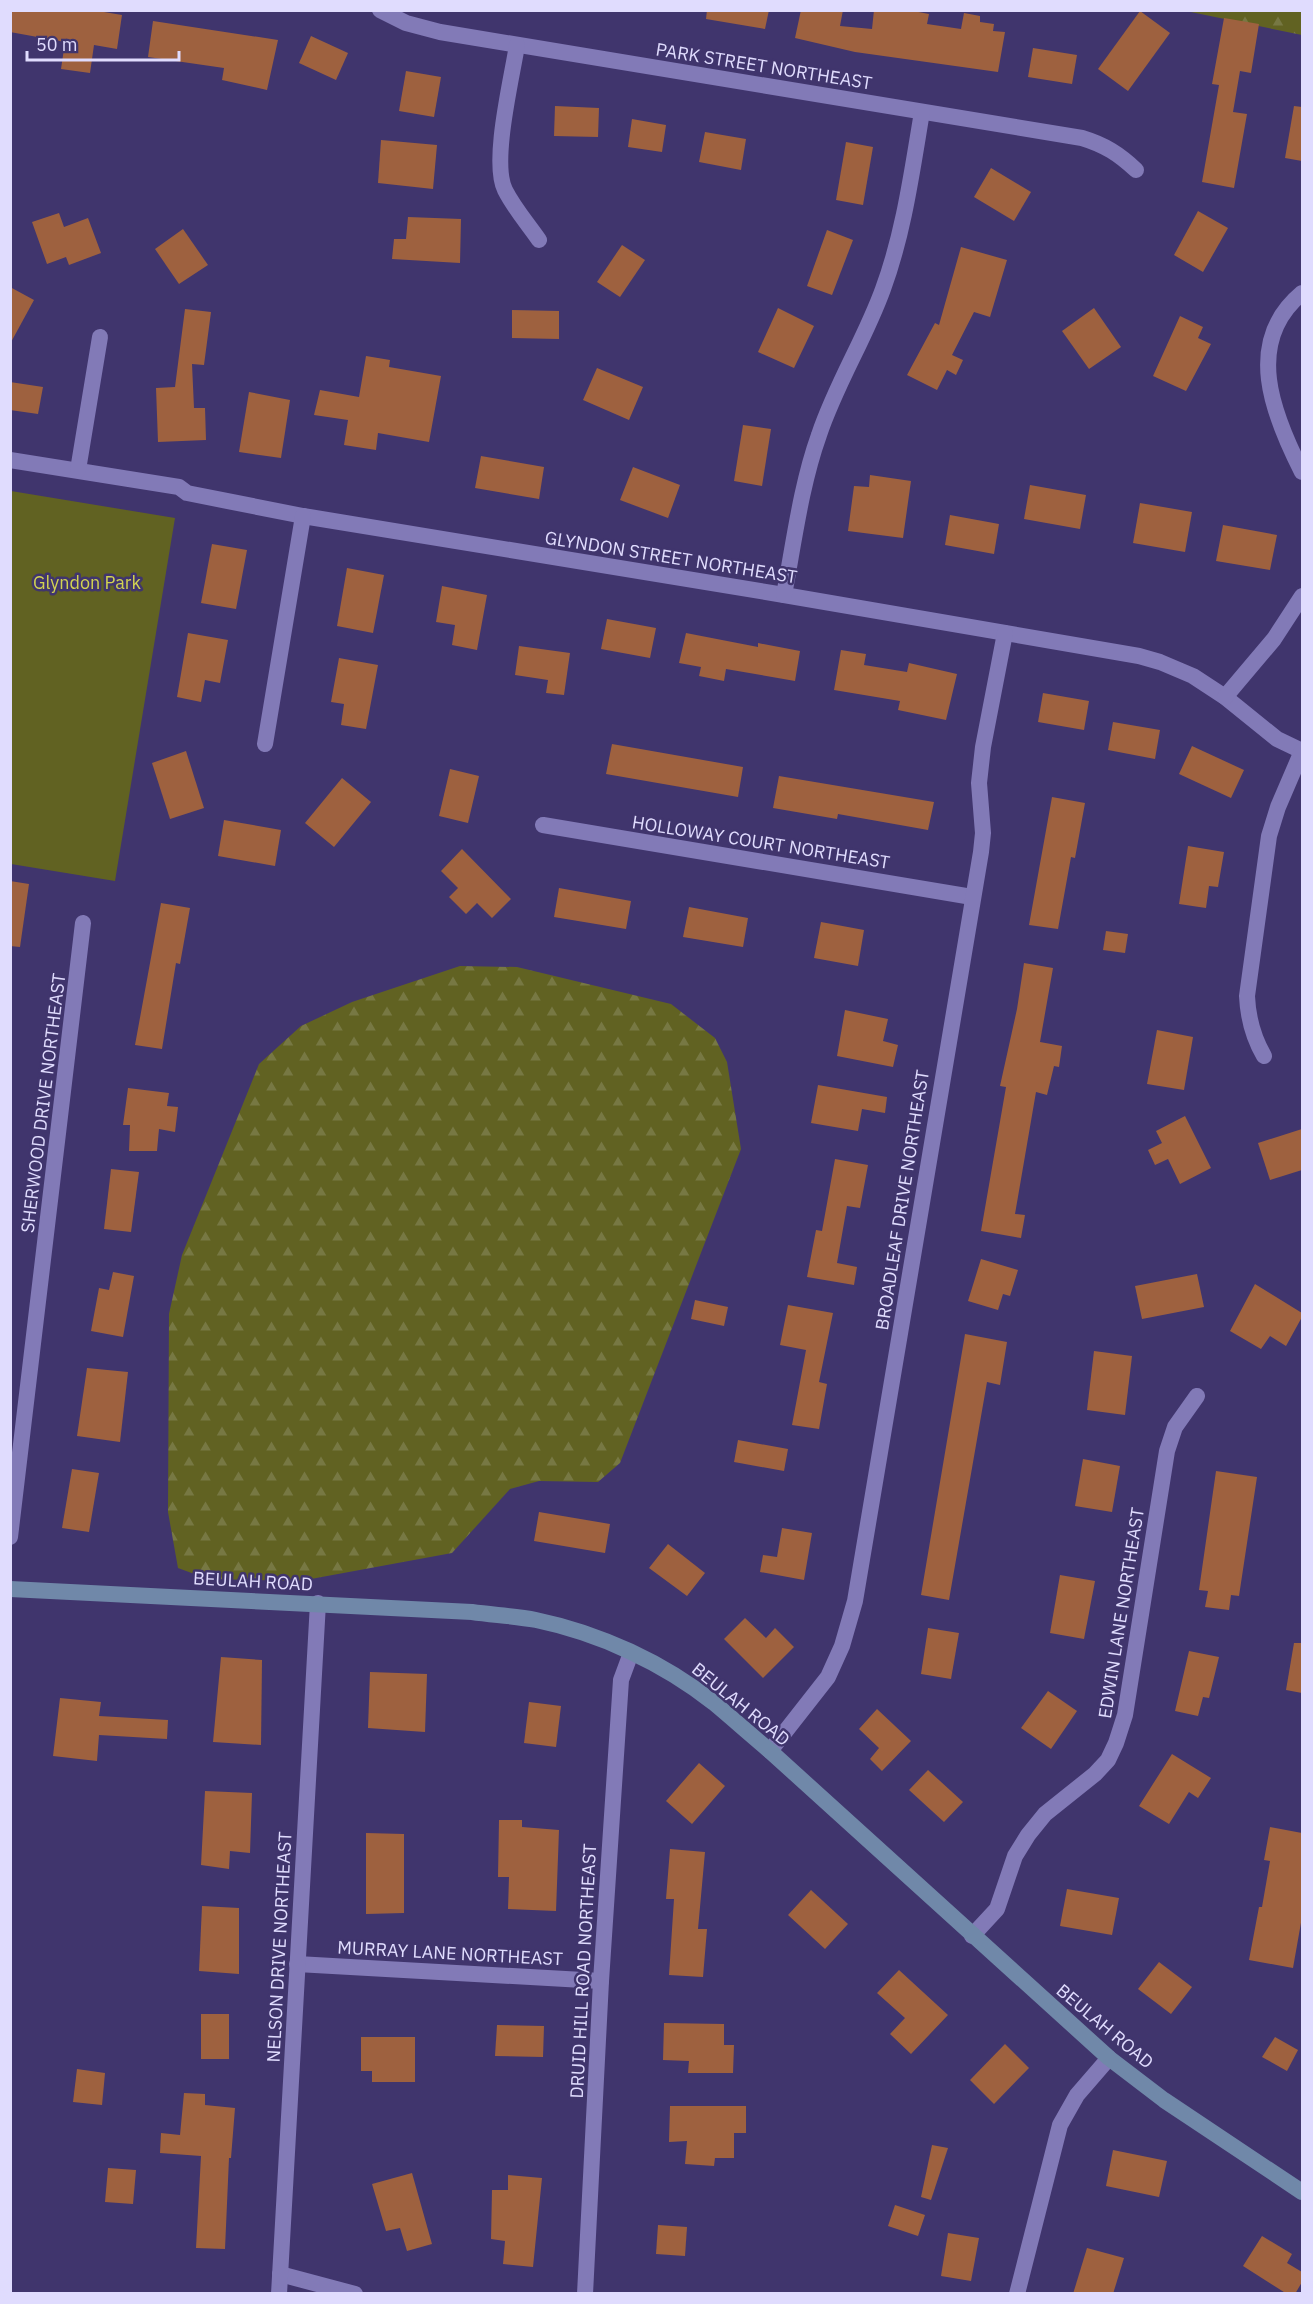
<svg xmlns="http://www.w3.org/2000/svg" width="1313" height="2304" font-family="'IBM Plex Sans',sans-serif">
<defs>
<pattern id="forest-firs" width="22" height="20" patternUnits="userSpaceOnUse" patternTransform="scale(1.5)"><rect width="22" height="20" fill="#616222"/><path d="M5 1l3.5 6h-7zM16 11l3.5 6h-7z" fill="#777843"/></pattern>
</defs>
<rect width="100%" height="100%" fill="#40356d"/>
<!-- green -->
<polygon fill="#616222" points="11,491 175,518 115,881 11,864"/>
<!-- forest -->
<g fill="url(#forest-firs)">
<polygon points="1186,11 1302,11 1302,35"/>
<polygon points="460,966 517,967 671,1004 715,1038 727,1062 741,1149 620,1463 598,1482 539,1481 510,1489 452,1553 300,1581 208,1579 178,1568 168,1512 169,1314 182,1255 259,1064 301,1026 352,1002"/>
</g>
<!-- building -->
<g fill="#9e613f">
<polygon points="10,10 92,10 122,15 117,49 94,45 90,73 61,69 65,42 10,32"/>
<polygon points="707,10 769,10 765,29 706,19"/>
<polygon points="801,10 843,10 840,26 872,29 874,10 908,10 929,14 927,24 961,29 964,13 980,16 980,22 994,24 993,31 1005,32 998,72 855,52 795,38"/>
<polygon points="1140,11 1170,33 1128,91 1098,69"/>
<polygon points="1224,18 1259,24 1251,73 1240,71 1233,112 1247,114 1234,188 1202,182 1219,85 1212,84"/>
<polygon points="153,21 278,40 267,90 222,80 224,68 148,57"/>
<polygon points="311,36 348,53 336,80 299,63"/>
<polygon points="1033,48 1077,55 1072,84 1028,77"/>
<polygon points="406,71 441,77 434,117 399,111"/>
<polygon points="555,106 599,108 598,137 554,136"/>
<polygon points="1294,106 1302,107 1302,161 1285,158"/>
<polygon points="632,119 666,125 662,152 628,147"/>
<polygon points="705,132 746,139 741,170 699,162"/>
<polygon points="381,140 437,145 433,189 378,183"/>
<polygon points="846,142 873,147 863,205 836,200"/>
<polygon points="991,168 1031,192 1014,221 974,197"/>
<polygon points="1198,211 1228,228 1203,272 1174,255"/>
<polygon points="59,213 64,227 88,218 101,253 69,265 66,257 47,264 32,222"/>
<polygon points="408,217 461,219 460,263 392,259 394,239 406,239"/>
<polygon points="183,229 208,265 179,284 155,249"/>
<polygon points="827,230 853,240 832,295 807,286"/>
<polygon points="622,245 645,260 620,297 597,282"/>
<polygon points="961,247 1007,260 990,317 974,312 952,355 963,360 956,375 947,370 937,390 907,375 935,323 939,325"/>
<polygon points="10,287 34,300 10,344"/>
<polygon points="778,308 814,326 794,368 758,352"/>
<polygon points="1094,308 1121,347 1089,369 1062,331"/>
<polygon points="185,309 211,312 204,365 192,364 194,408 205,408 206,440 158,442 156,388 175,387"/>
<polygon points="512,310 559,311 559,339 512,338"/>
<polygon points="1180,316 1203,327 1198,338 1211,344 1186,391 1153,376"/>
<polygon points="366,356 390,360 389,367 441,376 429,442 378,433 376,450 344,445 348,420 314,415 320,390 359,397"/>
<polygon points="597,368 643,387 629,420 583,400"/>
<polygon points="10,382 43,387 38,414 10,410"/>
<polygon points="249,392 290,400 281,458 239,452"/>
<polygon points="743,425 771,429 762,486 734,481"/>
<polygon points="481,456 544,467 539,499 475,488"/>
<polygon points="633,467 680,485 668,518 620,500"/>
<polygon points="870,475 911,481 903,538 848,531 854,486 869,487"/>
<polygon points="1030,485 1086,495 1080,529 1024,519"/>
<polygon points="1140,503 1192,512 1185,552 1133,543"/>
<polygon points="950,515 999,524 994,554 945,545"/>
<polygon points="1223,525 1277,535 1270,570 1216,561"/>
<polygon points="212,544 247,550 236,609 201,603"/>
<polygon points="347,568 384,575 373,633 337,626"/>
<polygon points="442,586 487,595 477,650 452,645 455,625 436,622"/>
<polygon points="607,619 656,628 650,658 601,649"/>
<polygon points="188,633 228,640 220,683 205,680 201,702 177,697"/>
<polygon points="686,633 758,647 758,643 800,651 795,681 726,669 724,681 699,676 701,667 679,663"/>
<polygon points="519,646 570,653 564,695 546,693 548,680 515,675"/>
<polygon points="841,650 866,654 864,665 907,672 909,663 957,674 946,720 898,710 900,701 834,690"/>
<polygon points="339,658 378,665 366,729 341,725 344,704 331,702"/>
<polygon points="1043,693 1089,701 1084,730 1038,722"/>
<polygon points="1113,722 1160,730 1155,759 1108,750"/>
<polygon points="612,744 743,767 738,797 606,774"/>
<polygon points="1192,746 1244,770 1231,798 1179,774"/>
<polygon points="186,751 204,808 170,819 152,763"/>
<polygon points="450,769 479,776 468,823 439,816"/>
<polygon points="779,776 934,802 928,830 838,814 837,819 773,808"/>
<polygon points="342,778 371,802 334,847 305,823"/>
<polygon points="1052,797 1085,803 1075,858 1071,857 1058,929 1029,925"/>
<polygon points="224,820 281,830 275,866 218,856"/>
<polygon points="1188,846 1224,852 1218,887 1209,886 1206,908 1179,904"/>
<polygon points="462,849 511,899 492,918 477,903 466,914 449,897 458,888 441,871"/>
<polygon points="10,881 29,884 20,947 10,946"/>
<polygon points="559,888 631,901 626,929 554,917"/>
<polygon points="161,903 190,908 180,964 176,963 162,1049 135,1045"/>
<polygon points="689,907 748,918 743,947 683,937"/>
<polygon points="821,922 864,930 858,966 814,958"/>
<polygon points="1106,931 1128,934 1125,953 1103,950"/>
<polygon points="1024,963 1053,968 1040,1042 1062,1046 1059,1067 1054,1066 1047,1095 1036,1092 1015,1214 1025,1215 1021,1238 981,1231 1006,1087 1000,1086 1017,1009"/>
<polygon points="845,1010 888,1019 883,1041 898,1045 893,1067 837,1056"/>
<polygon points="1157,1030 1193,1037 1184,1090 1147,1084"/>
<polygon points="818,1085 887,1097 885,1113 862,1109 858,1131 811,1123"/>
<polygon points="128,1088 169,1093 167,1106 178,1107 175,1132 159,1129 157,1151 129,1151 130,1125 123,1125"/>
<polygon points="1185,1116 1211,1168 1180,1184 1168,1159 1155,1165 1148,1150 1162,1143 1156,1131"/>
<polygon points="1302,1129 1302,1170 1270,1180 1258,1143"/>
<polygon points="835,1159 868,1165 860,1208 847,1206 837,1263 857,1267 854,1285 807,1277 816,1230 822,1231"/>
<polygon points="111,1169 139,1172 131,1232 104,1229"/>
<polygon points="981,1259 1018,1270 1010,1296 1003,1294 998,1310 968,1301"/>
<polygon points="113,1272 134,1276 123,1337 91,1331 99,1288 109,1290"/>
<polygon points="1197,1274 1204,1307 1142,1319 1135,1286"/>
<polygon points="1255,1284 1302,1313 1302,1317 1286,1346 1270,1336 1261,1349 1230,1331"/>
<polygon points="695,1300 728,1307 724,1326 691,1319"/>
<polygon points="788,1305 833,1313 819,1382 827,1384 819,1429 792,1425 806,1350 780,1345"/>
<polygon points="965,1334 1007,1342 1000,1385 987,1382 949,1600 921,1595"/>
<polygon points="1094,1351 1132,1356 1125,1415 1087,1410"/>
<polygon points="87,1368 128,1372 120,1442 77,1436"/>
<polygon points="738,1440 788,1449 784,1471 734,1462"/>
<polygon points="1083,1459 1120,1466 1112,1512 1075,1506"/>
<polygon points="72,1469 99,1473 89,1532 62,1528"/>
<polygon points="1216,1471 1257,1477 1239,1596 1231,1595 1229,1610 1205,1607 1208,1591 1199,1590"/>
<polygon points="539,1512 610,1524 605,1553 534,1541"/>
<polygon points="782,1528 812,1533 804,1580 760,1572 763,1555 777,1557"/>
<polygon points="668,1544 705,1573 687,1596 649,1568"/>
<polygon points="1060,1575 1095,1581 1084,1639 1050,1633"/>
<polygon points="745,1618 766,1638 775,1628 794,1647 763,1678 724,1639"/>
<polygon points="928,1628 959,1633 951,1679 921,1674"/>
<polygon points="1294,1643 1302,1643 1302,1693 1286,1690"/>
<polygon points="1189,1651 1219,1657 1209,1698 1203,1697 1198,1716 1175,1711"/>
<polygon points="221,1657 262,1660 261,1745 213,1742"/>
<polygon points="370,1672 427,1674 425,1732 368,1728"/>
<polygon points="1048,1691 1077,1711 1051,1749 1021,1728"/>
<polygon points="60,1698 101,1702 99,1716 168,1720 167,1739 99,1735 97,1761 53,1756"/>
<polygon points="529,1702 561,1706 556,1747 524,1743"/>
<polygon points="877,1709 911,1741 882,1771 870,1759 879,1748 859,1729"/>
<polygon points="1172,1754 1211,1778 1198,1798 1189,1792 1169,1824 1139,1806"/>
<polygon points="699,1763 725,1786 692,1824 666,1801"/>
<polygon points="928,1770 963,1802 944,1822 909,1790"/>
<polygon points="205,1791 252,1793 250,1853 230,1851 229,1869 201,1865"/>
<polygon points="499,1820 522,1820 522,1827 559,1830 556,1911 508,1909 509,1877 498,1877"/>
<polygon points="1270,1827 1302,1833 1302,1917 1293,1968 1249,1960 1259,1907 1262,1907 1270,1861 1264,1860"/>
<polygon points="366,1833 404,1834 404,1913 366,1914"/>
<polygon points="670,1849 705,1852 698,1929 707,1929 703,1977 669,1975 674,1899 666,1899"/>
<polygon points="1067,1889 1119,1898 1112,1935 1060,1926"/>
<polygon points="811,1890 848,1924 825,1949 788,1915"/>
<polygon points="202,1906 239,1908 239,1974 199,1971"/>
<polygon points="1159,1962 1192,1987 1171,2014 1138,1989"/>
<polygon points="899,1970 948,2015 911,2054 890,2034 905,2018 877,1993"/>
<rect x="201" y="2014" width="28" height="45"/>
<polygon points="664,2023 724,2024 724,2045 734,2045 733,2073 688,2073 689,2061 663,2060"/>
<polygon points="497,2025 544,2026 543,2057 495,2056"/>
<polygon points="361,2037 415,2037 415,2082 372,2082 372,2071 361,2071"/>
<polygon points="1275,2037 1298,2050 1287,2071 1262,2057"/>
<polygon points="1005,2044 1029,2068 994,2104 970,2080"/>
<polygon points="77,2069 105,2073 102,2105 73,2102"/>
<polygon points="184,2093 205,2094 205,2105 235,2108 231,2158 229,2158 225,2249 196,2248 201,2156 160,2153 161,2133 180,2135"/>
<polygon points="670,2106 746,2106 746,2133 734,2133 734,2158 715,2158 714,2166 685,2164 687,2141 669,2142"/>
<polygon points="932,2145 948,2148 931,2200 921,2197"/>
<polygon points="1113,2150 1167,2161 1159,2197 1106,2186"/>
<polygon points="108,2168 136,2170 133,2204 105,2202"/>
<polygon points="412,2173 432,2244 407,2251 400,2228 386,2231 372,2184"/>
<polygon points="508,2175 542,2178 533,2267 503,2264 505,2241 491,2239 492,2190 508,2190"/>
<polygon points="895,2205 925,2215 918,2236 888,2226"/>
<polygon points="658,2225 687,2227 685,2256 656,2254"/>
<polygon points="948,2233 979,2238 971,2281 941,2276"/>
<polygon points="1262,2236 1292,2254 1287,2263 1302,2272 1302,2282 1295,2294 1287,2294 1243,2266"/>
<polygon points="1087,2248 1124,2258 1113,2294 1073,2294"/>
</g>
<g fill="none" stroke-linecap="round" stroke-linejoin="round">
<!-- minor -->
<g stroke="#827ab7" stroke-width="16">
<path d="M380,10L406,23L440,32L1082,138C1105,145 1119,154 1136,170"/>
<path d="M517,45C512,78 491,162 505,190C514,208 528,224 539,240"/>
<path d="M1302,293C1243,342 1273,415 1302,472"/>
<polyline points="10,460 179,487 187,493 303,516 784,595 1139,656 1160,662 1193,676 1225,697 1277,739 1302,751"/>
<polyline points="78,470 100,337"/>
<path d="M784,595C794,542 801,485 819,435C836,384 865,339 883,289C904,232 912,171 922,112"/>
<polyline points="1225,697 1274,639 1302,596"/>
<polyline points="265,744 303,516"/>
<polyline points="543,825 972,897"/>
<path d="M1264,1056C1253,1037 1248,1019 1247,996L1269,836L1278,807L1302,751"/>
<polyline points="10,1537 83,923"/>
<polyline points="770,1751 828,1677 842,1646 855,1601 981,852 983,833 979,783 983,747 1005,633"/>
<polyline points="972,1936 997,1909 1015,1856 1028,1835 1045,1814 1095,1774 1108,1760 1116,1743 1125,1715 1167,1451 1175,1427 1197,1396"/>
<polyline points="297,1964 601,1981"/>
<polyline points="280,2274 355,2294"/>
<polyline points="279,2294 318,1603"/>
<polyline points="585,2294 601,1981 621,1680 631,1653"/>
<polyline points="1017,2294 1060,2125 1077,2095 1109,2058"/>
</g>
<!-- secondary -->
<path stroke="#7088a9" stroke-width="16" d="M10,1589L472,1612C493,1615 515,1616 536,1620C599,1633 664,1663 714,1703C733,1719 751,1735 770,1751L1109,2058L1164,2100L1302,2192"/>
</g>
<g text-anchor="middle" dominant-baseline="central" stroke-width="5" stroke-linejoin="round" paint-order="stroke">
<!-- street labels -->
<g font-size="18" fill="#e0dcfe" stroke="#40356d">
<text transform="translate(764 66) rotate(9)">PARK STREET NORTHEAST</text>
<text transform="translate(671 557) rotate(9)">GLYNDON STREET NORTHEAST</text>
<text transform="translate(761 842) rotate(9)">HOLLOWAY COURT NORTHEAST</text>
<text transform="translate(43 1103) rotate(-83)">SHERWOOD DRIVE NORTHEAST</text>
<text transform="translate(902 1200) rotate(-81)">BROADLEAF DRIVE NORTHEAST</text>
<text transform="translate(253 1581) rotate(3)">BEULAH ROAD</text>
<text transform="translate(1121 1613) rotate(-81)">EDWIN LANE NORTHEAST</text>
<text transform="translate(741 1704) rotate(39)">BEULAH ROAD</text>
<text transform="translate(279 1947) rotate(-87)">NELSON DRIVE NORTHEAST</text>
<text transform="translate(450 1953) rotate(3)">MURRAY LANE NORTHEAST</text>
<text transform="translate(583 1971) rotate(-87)">DRUID HILL ROAD NORTHEAST</text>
<text transform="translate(1105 2026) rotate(40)">BEULAH ROAD</text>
</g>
<!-- park labels -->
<g font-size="18" fill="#d2d351" stroke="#40356d">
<text x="87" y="582">Glyndon Park</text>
</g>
</g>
<!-- border -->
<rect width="1313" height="2304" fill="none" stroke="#e0dcfe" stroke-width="24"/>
<!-- scale -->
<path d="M27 51v9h152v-9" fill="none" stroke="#e0dcfe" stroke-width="3"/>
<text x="36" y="51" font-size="18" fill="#e0dcfe" stroke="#40356d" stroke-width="4.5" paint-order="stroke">50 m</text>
</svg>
